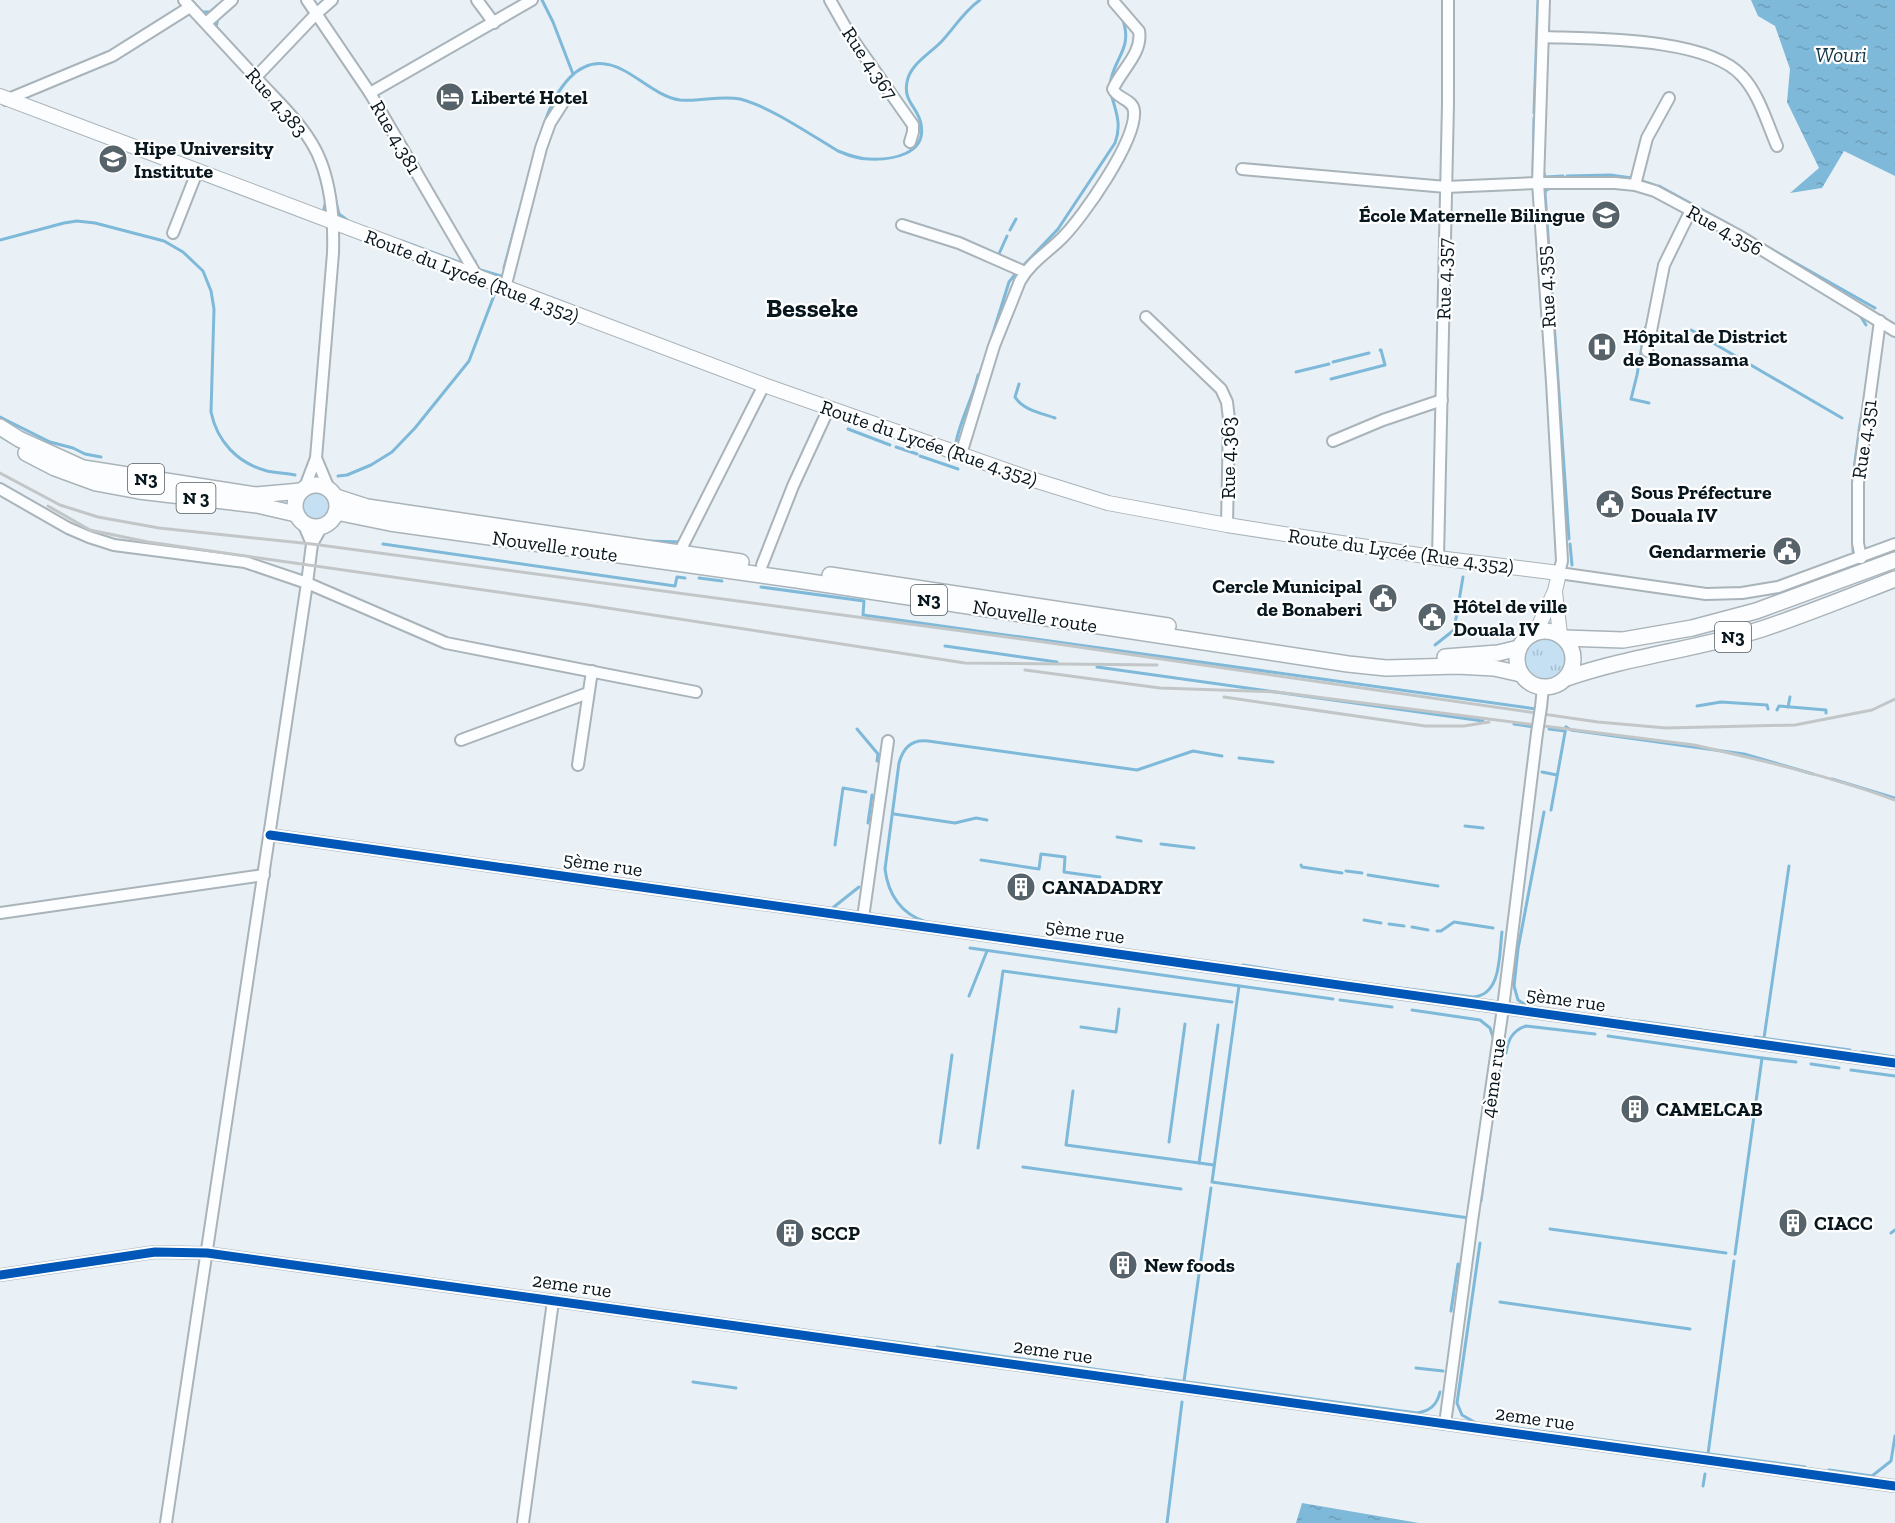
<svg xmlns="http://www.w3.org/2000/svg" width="1895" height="1523" font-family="'Zilla Slab',serif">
<defs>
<pattern id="park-tufts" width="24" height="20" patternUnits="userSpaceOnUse" patternTransform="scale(1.5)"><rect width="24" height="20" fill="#c4e0f2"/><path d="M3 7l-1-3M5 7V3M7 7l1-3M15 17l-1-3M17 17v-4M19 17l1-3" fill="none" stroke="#a7bfcf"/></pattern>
<pattern id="water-ripples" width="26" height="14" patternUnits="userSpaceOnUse" patternTransform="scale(1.5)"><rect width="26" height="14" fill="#7fb9d9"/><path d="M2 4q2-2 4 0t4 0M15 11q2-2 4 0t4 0" fill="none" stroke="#6c9eba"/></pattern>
</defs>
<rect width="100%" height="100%" fill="#e9f1f6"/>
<!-- park -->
<circle fill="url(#park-tufts)" cx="1545" cy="658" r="20"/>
<!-- garden -->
<circle fill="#c4e0f2" cx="316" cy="506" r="18"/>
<!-- water -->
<g fill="url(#water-ripples)">
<polygon points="1751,0 1895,0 1895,176 1844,151 1822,188 1790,193 1819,168 1787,102 1790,69 1775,26 1758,16"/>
<polygon points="1302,1503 1419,1523 1296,1523"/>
</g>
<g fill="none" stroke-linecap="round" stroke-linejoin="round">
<!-- stream -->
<g stroke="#7fb9d9" stroke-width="3">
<polyline points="542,0 553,22 573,74"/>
<polyline points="200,10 203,12 210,12 217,6"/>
<polyline points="218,18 216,27 221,33"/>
<path d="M1110,85C1113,58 1133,50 1123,20"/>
<polyline points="1534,113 1538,0"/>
<path d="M542,131C553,94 578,46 623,70C641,79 659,97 680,100C700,102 720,95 740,99C769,106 811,135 838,151C848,155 858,159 869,159C891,160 927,155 921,124C918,107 903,102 907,82C910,64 931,53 942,41C955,27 964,11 980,0"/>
<polyline points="319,171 324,191"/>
<polyline points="1533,173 1534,118"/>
<polyline points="1544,173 1545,177 1563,176"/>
<polyline points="1567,176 1610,175 1632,178"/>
<polyline points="1639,180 1654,185"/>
<polyline points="1659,186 1732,226"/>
<polyline points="1551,188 1546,190 1545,193 1569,539"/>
<polyline points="335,198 339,214 347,220"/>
<polyline points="324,209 326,200"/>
<polyline points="1010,230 1016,219"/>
<path d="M0,240L64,223L77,221L95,223L164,241L183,252L203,271L211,291L214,309L211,412C217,441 237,463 267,471C276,473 286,473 295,475"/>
<polyline points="402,241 464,264"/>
<polyline points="465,245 472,257"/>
<polyline points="1769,248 1875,308"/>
<polyline points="998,256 1007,236"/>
<polyline points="475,261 477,269 501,276"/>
<path d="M1022,267L1058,229L1115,143C1122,125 1116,111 1111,94"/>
<polyline points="504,268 519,212"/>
<polyline points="1859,314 1866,325"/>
<polyline points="1645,328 1637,375 1631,399 1649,403"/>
<polyline points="1691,330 1704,337"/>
<polyline points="1708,340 1842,418"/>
<polyline points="988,349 1009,282 1017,272"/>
<polyline points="1333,362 1369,353"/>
<polyline points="1296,372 1329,364"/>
<polyline points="980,373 985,358"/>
<polyline points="1331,379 1385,365 1381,350 1380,350"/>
<path d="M1019,384L1015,397C1023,410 1041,413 1055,418"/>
<polyline points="0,417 50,442 73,448 85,454 101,457"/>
<polyline points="848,429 890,445"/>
<polyline points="1859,430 1863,409"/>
<path d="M956,442C961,418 973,398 978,375"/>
<polyline points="896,447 917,454"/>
<polyline points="920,456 958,469"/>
<polyline points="338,476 347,475 371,465 392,452 415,428 469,361 495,293"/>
<polyline points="647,541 682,542"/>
<polyline points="383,544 675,586 677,577 685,578"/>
<polyline points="1570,544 1572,565"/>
<polyline points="1853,551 1853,477 1859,432"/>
<polyline points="699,578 722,581"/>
<polyline points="761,587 864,601 863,615 1536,709"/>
<polyline points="1435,645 1454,630 1463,577"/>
<polyline points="945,646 1057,662"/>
<polyline points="1097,667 1483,721"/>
<polyline points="1697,706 1721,702 1767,705 1768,709"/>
<polyline points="1788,707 1790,697"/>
<polyline points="1777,710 1779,706 1826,710 1826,713"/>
<polyline points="1514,724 1534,727"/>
<polyline points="1566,727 1571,730 1744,754 1813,774"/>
<polyline points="857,729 878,754 877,761 880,761"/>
<polyline points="1549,729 1565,731"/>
<polyline points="1239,758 1273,762"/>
<polyline points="1542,772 1557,775"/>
<polyline points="1832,779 1895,798"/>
<polyline points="1551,810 1566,727"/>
<polyline points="894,814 955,823 976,818 987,820"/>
<polyline points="868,823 872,795"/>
<polyline points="1465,826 1483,828"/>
<polyline points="1117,837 1141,841"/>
<polyline points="1161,844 1194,848"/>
<polyline points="835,845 843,788 866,792"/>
<polyline points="981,860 1039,869 1041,854 1065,857 1064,872 1100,877"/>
<polyline points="1301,865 1302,867 1342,873"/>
<polyline points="1346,871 1362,873"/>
<polyline points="1368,875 1438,886"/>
<polyline points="830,910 859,887"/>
<polyline points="1364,920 1381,923"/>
<path d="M926,922C901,914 888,894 885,869L899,763C903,748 912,739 928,741L1137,770L1193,751L1222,756"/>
<polyline points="1389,924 1404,926"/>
<polyline points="1412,927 1428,930"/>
<polyline points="1437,931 1441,931 1454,922 1493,928"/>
<polyline points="970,948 1333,999"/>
<polyline points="1243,965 1287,972"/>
<path d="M1368,984L1473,997C1502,995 1499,954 1502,932"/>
<polyline points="1239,986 1212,1182 1469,1218"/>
<polyline points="969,996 987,951"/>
<polyline points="1340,1000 1392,1007"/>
<polyline points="1529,1007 1518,1000 1514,986 1518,949 1544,812"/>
<polyline points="1412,1010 1480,1020 1490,1028 1494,1040"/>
<polyline points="1610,1018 1627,1020"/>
<polyline points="1639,1021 1743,1036"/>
<polyline points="1081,1027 1116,1032 1119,1009"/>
<polyline points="1608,1036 1762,1058"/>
<polyline points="1755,1037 1850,1050"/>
<polyline points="1764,1038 1789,866"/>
<polyline points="1862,1052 1895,1057"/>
<path d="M1506,1053C1508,1040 1512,1031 1526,1026L1595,1034"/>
<polyline points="1811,1064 1839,1068"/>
<polyline points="1851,1070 1895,1076"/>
<polyline points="1073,1091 1066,1145 1214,1165"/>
<polyline points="1169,1142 1185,1024"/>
<polyline points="940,1143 952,1055"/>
<polyline points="978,1148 1003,971 1232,1002"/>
<polyline points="1199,1163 1218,1025"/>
<polyline points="1023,1167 1181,1189"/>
<polyline points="1481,1201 1489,1139"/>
<polyline points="1550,1229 1726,1253"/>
<polyline points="1891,1233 1895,1230"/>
<polyline points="1735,1254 1762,1058 1796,1062"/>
<polyline points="1500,1302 1690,1329"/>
<polyline points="1451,1311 1458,1264"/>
<polyline points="865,1338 918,1345"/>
<polyline points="937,1347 1143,1376"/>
<polyline points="1416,1368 1443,1371"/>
<path d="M1165,1379L1417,1413C1430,1411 1437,1405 1440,1392"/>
<polyline points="1184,1381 1211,1188"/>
<polyline points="693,1382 736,1388"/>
<polyline points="1476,1423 1462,1415 1457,1403 1480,1243"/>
<polyline points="1494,1425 1805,1467"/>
<polyline points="1708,1454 1734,1261"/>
<polyline points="1829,1470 1872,1476 1891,1461 1895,1436"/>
<polyline points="1703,1486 1705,1474"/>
<polyline points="1167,1523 1182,1402"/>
</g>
<!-- minor casing -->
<g stroke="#a9b3ba" stroke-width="14">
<g id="minor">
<path d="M184,0C209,27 234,54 259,81C282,106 309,130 321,162C332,191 334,222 333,253L316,458L305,487"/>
<polyline points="307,0 370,93 478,278"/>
<polyline points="477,0 494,23"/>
<polyline points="830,0 851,37 913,125 913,132 910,142"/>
<polyline points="1544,0 1538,183 1552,382 1562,561 1559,573 1706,594 1742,593 1778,587 1895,544"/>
<polyline points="206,23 232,0"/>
<path d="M1543,37C1593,39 1707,37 1742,76C1759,94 1767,123 1777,146"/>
<polyline points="256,77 316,14 332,0"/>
<polyline points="370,93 532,0"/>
<polyline points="6,100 112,56 190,7"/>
<polyline points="1242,169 1446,187 1538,183 1615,183 1635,185 1655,191 1741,237 1895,331"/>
<polyline points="1635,185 1647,138 1669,98"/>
<polyline points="902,225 959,243 1025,272"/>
<polyline points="173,233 197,172"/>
<polyline points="505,288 541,148 550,123 564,101"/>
<polyline points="1146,317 1221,389 1227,402 1229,419 1227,525"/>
<polyline points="1647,351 1664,265 1691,210"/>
<polyline points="1333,441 1383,420 1442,400"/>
<path d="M961,454L994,346L1020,281C1030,263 1048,252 1062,238C1083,217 1137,140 1134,111C1133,99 1117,99 1113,89C1121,70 1143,53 1139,31L1114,2"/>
<polyline points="316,458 329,489"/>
<polyline points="0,489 68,528 89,537 114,545 245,562 307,583 312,544 322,526"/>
<polyline points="303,523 312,544"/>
<polyline points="679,553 764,385"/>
<polyline points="1438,558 1448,104 1448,0"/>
<polyline points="1861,558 1858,543 1858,483 1880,321"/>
<polyline points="762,565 793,486 829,408"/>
<polyline points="1541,707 1543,687"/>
<polyline points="461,740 588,693"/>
<polyline points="578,765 592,671"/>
<polyline points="270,835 1895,1063"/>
<polyline points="0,913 264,875"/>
<polyline points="863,918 888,741"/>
<polyline points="0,1275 155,1252 207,1253 1895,1486"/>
<polyline points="1445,1424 1472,1221 1503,1008 1537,733"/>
<polyline points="166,1523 307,583 446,643 696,692"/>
<polyline points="523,1523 553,1301"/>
</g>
</g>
<!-- major casing -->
<g stroke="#a9b3ba" stroke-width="16">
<g id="major">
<polyline points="0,96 764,385 1031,479 1108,503 1227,525 1438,558 1559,573 1555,591 1536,632"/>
<polyline points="1555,592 1560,634"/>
</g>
</g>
<!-- highway casing -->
<g stroke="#a9b3ba" stroke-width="18">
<g id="highway">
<polyline points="0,427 19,439 83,468 256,495 301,491"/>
<polyline points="26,453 55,468 96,483 139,491 257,505 296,514"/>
<circle cx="316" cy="506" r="21"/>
<polyline points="336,497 367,507 741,562"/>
<polyline points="336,512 390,523 797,580 1348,664 1386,668 1457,666 1494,668 1521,674"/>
<polyline points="830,575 1168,626"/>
<circle cx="1545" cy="659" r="28"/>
<polyline points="1564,638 1623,640 1692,628 1756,611 1895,560"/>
<polyline points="1445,657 1498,653 1519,648"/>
<path d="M1567,678C1631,656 1698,649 1762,629C1807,614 1851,596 1895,579"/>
</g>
</g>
<!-- minor -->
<use href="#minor" stroke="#fcfdfe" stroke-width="10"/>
<!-- major -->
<use href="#major" stroke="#fcfdfe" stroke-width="14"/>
<!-- highway -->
<use href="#highway" stroke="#fcfdfe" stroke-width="15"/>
<!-- rail -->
<g stroke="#c3c6c7" stroke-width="3">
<polyline points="0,473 60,505 98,517 159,528 312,544 1037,641 1598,722 1666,728 1795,725 1872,710 1895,699"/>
<polyline points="48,506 90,530 148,542 588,605 965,663 1157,665"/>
<path d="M1025,670L1160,688L1277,692L1694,745C1761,760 1830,776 1895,800"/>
<polyline points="1224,697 1425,726 1464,726 1489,722"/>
</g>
<!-- minor-bridge casing -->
<g stroke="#a9b3ba" stroke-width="14" stroke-linecap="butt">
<polyline id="minor-bridge" points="1537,733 1541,707"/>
</g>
<!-- minor-bridge -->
<use href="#minor-bridge" stroke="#fcfdfe" stroke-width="10"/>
<!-- cycleway casing -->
<g stroke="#fff" stroke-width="13">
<g id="cycleway">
<polyline points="270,835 1895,1063"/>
<polyline points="0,1275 155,1252 207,1253 1895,1486"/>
</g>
</g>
<!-- cycleway -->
<use href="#cycleway" stroke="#0057b8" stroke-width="9"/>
</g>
<!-- icons -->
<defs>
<g id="hotel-disc" transform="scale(1.5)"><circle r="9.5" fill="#57636a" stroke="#fff"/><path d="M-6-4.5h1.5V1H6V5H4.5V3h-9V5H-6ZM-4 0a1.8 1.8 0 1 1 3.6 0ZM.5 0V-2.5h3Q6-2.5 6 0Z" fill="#fff"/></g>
<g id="university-disc" transform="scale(1.5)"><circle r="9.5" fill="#57636a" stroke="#fff"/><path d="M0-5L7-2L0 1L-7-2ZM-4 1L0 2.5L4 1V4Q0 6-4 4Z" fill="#fff"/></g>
<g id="school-disc" transform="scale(1.5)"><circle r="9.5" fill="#57636a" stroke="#fff"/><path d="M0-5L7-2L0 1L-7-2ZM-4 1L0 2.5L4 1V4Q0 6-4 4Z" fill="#fff"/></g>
<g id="hospital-disc" transform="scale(1.5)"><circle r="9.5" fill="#57636a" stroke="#fff"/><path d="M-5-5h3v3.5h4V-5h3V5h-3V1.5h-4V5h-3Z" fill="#fff"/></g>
<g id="civic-disc" transform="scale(1.5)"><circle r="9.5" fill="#57636a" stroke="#fff"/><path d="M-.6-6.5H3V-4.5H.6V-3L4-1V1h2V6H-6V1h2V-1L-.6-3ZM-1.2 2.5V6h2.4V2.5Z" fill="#fff"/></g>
<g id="building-disc" transform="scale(1.5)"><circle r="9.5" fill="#57636a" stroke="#fff"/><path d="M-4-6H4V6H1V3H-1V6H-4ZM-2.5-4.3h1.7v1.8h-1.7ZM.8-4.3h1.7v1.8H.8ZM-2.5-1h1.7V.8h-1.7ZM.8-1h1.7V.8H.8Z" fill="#fff"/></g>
</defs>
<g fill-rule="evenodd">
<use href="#hotel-disc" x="450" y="97"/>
<use href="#university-disc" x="113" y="159"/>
<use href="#school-disc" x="1606" y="215"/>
<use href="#hospital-disc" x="1602" y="347"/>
<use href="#civic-disc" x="1610" y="504"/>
<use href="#civic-disc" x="1787" y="551"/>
<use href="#civic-disc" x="1383" y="598"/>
<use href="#civic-disc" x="1432" y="617"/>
<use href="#building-disc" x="1021" y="887"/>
<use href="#building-disc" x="1635" y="1109"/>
<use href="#building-disc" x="1793" y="1223"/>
<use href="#building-disc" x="790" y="1233"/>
<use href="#building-disc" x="1123" y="1265"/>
</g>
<g text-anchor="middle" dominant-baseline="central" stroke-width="4.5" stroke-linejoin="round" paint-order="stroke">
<!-- shield labels -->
<g fill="#fff" stroke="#525c62" stroke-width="1.5">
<rect x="128" y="464" width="36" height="30" rx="4.5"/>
<rect x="176.5" y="483" width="39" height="30" rx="4.5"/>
<rect x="911" y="585" width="36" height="30" rx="4.5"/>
<rect x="1715" y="622" width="36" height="30" rx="4.5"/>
</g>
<g font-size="18" font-weight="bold" fill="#08161e">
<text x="146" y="479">N3</text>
<text x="196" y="498">N 3</text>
<text x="929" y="600">N3</text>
<text x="1733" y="637">N3</text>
</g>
<!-- street labels -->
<g font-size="20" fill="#08161e" stroke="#fff">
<text transform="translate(870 63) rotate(56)">Rue 4.367</text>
<text transform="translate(277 102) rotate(49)">Rue 4.383</text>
<text transform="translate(396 137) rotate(60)">Rue 4.381</text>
<text transform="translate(1725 230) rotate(29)">Rue 4.356</text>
<text transform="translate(472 276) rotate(21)">Route du Lycée (Rue 4.352)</text>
<text transform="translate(1444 279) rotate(-89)">Rue 4.357</text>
<text transform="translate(1546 287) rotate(-94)">Rue 4.355</text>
<text transform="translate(1864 439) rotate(-82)">Rue 4.351</text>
<text transform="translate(929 443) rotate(19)">Route du Lycée (Rue 4.352)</text>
<text transform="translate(1228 458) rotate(-90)">Rue 4.363</text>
<text transform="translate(555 546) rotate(8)">Nouvelle route</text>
<text transform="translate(1401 551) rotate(8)">Route du Lycée (Rue 4.352)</text>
<text transform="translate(1035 616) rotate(9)">Nouvelle route</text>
<text transform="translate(603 864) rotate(8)">5ème rue</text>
<text transform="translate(1085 931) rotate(8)">5ème rue</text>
<text transform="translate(1566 999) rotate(8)">5ème rue</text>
<text transform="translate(1493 1078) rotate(-82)">4ème rue</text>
<text transform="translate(572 1285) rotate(8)">2eme rue</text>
<text transform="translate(1053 1351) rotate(8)">2eme rue</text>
<text transform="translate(1535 1418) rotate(8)">2eme rue</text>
</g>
<!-- poi labels -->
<g font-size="20" font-weight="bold" fill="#08161e" stroke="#fff" text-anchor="start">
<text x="471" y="97">Liberté Hotel</text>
<text x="134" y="148">Hipe University<tspan x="134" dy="23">Institute</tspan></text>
<text x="1585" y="215" text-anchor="end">École Maternelle Bilingue</text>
<text x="1623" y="336">Hôpital de District<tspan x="1623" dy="23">de Bonassama</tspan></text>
<text x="1631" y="492">Sous Préfecture<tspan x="1631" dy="23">Douala IV</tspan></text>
<text x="1766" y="551" text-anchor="end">Gendarmerie</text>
<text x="1362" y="586" text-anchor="end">Cercle Municipal<tspan x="1362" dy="23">de Bonaberi</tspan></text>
<text x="1453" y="606">Hôtel de ville<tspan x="1453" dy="23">Douala IV</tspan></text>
<text x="1042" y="887">CANADADRY</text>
<text x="1656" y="1109">CAMELCAB</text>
<text x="1814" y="1223">CIACC</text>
<text x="811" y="1233">SCCP</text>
<text x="1144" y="1265">New foods</text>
</g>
<!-- water labels -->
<g font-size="21" font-style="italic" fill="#113447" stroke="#fff">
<text x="1841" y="54">Wouri</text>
</g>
<!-- district labels -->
<g font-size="26" font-weight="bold" fill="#08161e" stroke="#fff">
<text x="812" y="308">Besseke</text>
</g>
</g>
</svg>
